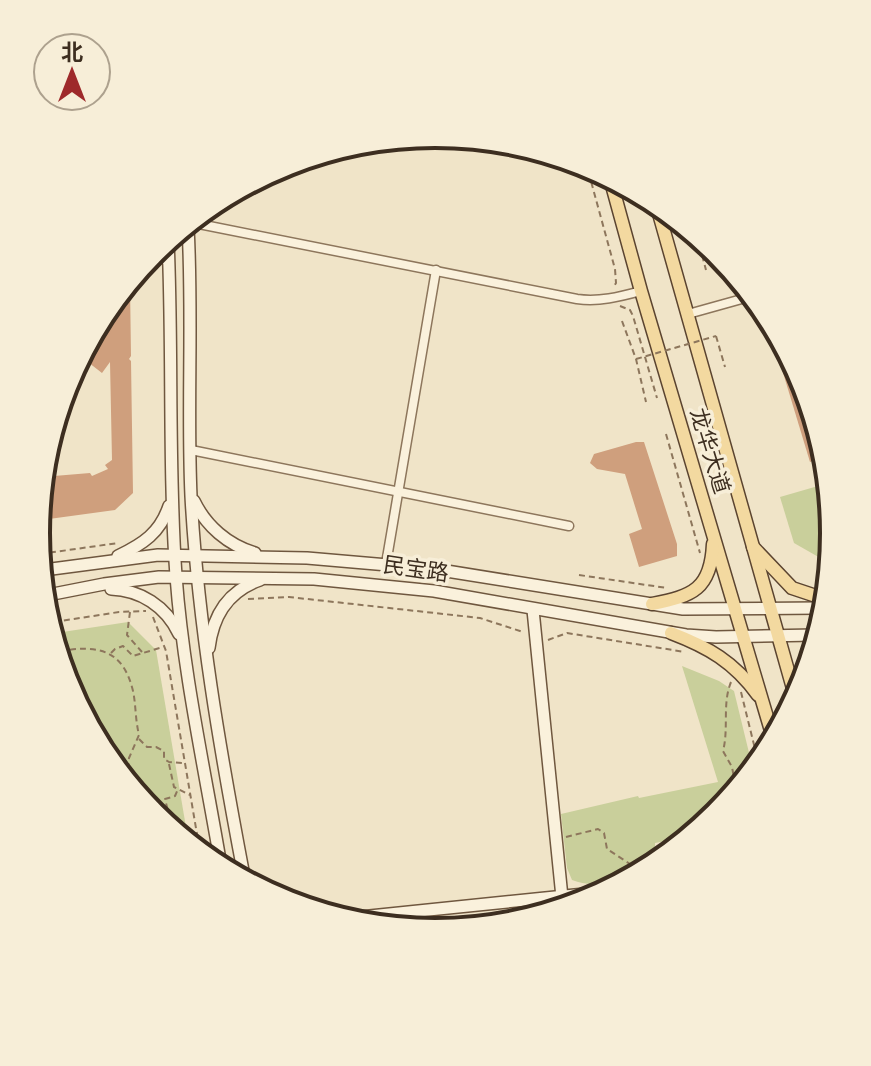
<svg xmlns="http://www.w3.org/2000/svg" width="871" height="1066" font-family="'Libre Baskerville','Noto Sans SC',serif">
<rect width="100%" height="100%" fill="#f0e4c8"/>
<!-- green -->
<g fill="#c9cf9b">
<polygon points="825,484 835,533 829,563 794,543 780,497"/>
<polygon points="128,622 156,650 188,839 153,815 66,685 56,633"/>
<path d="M682,666L719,681L734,691L752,765L718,816L684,838L655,843V858C631,874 603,892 572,880L567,868L561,814L638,796L639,798L718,782Z"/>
<polygon points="533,909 546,911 435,932 388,923"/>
</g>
<!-- building -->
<g fill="#cf9f7d">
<polygon points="130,285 131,356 129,359 131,361 133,493 115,510 49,519 40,511 46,480 54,479 54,476 90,473 92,476 108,469 105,465 112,460 110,362 102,373 84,359 91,350 88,347"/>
<polygon points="773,332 805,381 820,458 810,462 771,333"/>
<polygon points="636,442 644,442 677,544 677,556 639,567 629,534 642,529 625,474 597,469 590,463 594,454"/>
</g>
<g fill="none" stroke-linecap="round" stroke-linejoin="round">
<!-- street casing -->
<g stroke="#8d765c" stroke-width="11">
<g id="street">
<path d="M194,223L577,299C599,302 619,297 641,291"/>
<polyline points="156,248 168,263"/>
<polyline points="688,314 749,297"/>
<polyline points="191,450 569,526"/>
<polyline points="386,564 436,270"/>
</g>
</g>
<!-- secondary casing -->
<g stroke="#6f573f" stroke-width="14">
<g id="secondary">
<path d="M188,227C193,317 187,407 191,496C198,624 220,750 244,876"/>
<path d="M168,240C173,352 168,464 176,576C183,671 204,766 220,860"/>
<path d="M194,501C206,526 228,545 255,553"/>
<path d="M118,556C143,544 160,533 169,506"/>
<polyline points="44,570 158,555 307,558 434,569 683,609 820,608"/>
<path d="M111,589C140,590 166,606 179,634"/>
<polyline points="48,595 104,584 159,577 314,579 434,591 686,635 716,637 815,635"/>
<polyline points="533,610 563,907"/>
<path d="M209,648C213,615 228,591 260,580"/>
<polyline points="360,917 604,892"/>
</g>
</g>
<!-- primary casing -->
<g stroke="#5b4430" stroke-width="15">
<g id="primary">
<polyline points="610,178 641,291 772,734"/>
<polyline points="658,210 796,699"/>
<polyline points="753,547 792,588 822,598"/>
<path d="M652,604C693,596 711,589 713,544"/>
<path d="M671,633C708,647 734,662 758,695"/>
</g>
</g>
<!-- path -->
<g stroke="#8d765c" stroke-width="2" stroke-dasharray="6 4" stroke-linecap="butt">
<polyline points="586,163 615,269 616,283 613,288"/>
<polyline points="697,236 706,270"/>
<polyline points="620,306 630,310 633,316 657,398"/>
<polyline points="622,321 636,359 646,402"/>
<polyline points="716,336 725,367"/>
<polyline points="666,434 700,553"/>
<polyline points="40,554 118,543"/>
<polyline points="579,575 667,588"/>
<polyline points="248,599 289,597 480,618 523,632"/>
<polyline points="130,612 127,635 142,652"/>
<polyline points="153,617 166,651 199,846"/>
<polyline points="54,622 119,612 146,611"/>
<polyline points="548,640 567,633 685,652"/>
<path d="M60,651C98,645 123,649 133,691C136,705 135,718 139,735L129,758L127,777"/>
<polyline points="111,653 115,649 123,646 133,656 163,647"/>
<path d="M731,682C722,704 729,728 723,751L732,767L736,788"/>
<polyline points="741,692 757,757"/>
<polyline points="139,739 147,747 156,747 164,751 164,759 169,762 183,763"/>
<polyline points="169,764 174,787 190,795"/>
<polyline points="155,816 169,815 165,799 175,796 178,789"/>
<polyline points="687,836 693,817 720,812"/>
<polyline points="566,837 598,829 604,833 607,849 630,864 651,860"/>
</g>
<!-- street -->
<use href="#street" stroke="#faf1dc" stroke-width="8"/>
<!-- secondary -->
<use href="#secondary" stroke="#faf1dc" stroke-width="11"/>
<!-- primary -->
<use href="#primary" stroke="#f3d9a0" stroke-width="12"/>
<!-- path-bridge -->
<polyline stroke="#8d765c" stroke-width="2" stroke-dasharray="6 4" stroke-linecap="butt" points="636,359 716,336"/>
</g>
<g text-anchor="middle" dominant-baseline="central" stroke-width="7" stroke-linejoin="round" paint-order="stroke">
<!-- street labels -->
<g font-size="22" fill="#3d2e20" stroke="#f7eed8">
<text transform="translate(710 451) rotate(73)">龙华大道</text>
<text transform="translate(416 569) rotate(8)">民宝路</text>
</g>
</g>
<!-- crop -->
<path d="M0 0H871V1066H0ZM50 533a385 385 0 1 1 770 0a385 385 0 1 1-770 0Z" fill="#f7eed8" fill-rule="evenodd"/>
<path fill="none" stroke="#3d2e20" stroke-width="4" d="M50 533a385 385 0 1 1 770 0a385 385 0 1 1-770 0Z"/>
<!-- north arrow -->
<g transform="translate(72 72)"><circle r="38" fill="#f7eed8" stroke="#ada18e" stroke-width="2"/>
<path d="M0-6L14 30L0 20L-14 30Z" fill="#9e2a2b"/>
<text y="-12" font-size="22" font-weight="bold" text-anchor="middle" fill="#3d2e20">北</text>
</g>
</svg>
